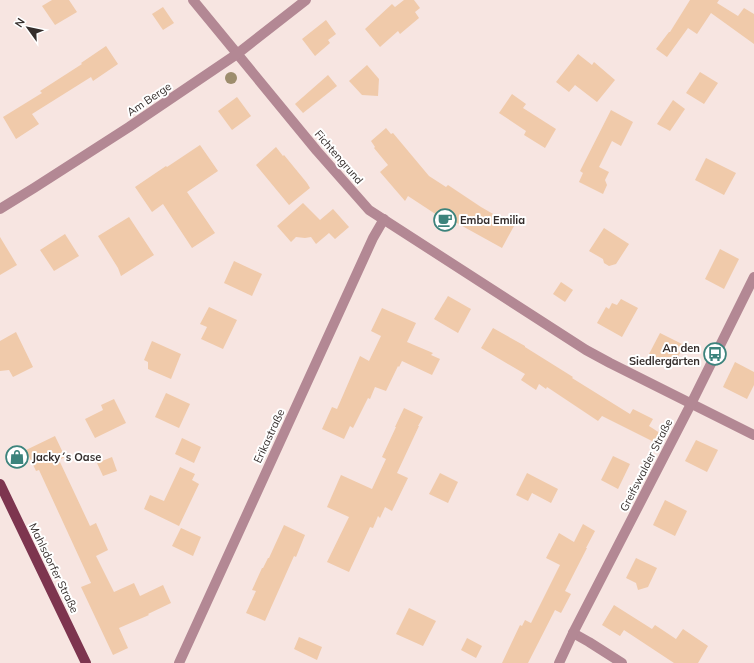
<svg xmlns="http://www.w3.org/2000/svg" width="754" height="663" font-family="Mulish,sans-serif">
<rect width="100%" height="100%" fill="#f7e5e1"/>
<!-- building -->
<g fill="#f0caaa">
<polygon points="52,0 69,0 77,12 55,25 42,6"/>
<polygon points="404,0 414,0 420,8 415,12 419,18 400,34 398,31 380,47 365,29 392,4 395,7"/>
<polygon points="690,0 719,0 717,3 738,16 744,8 754,14 754,44 711,13 697,34 688,28 667,57 656,49 669,32 670,32"/>
<polygon points="163,7 174,23 163,30 152,14"/>
<polygon points="326,20 336,34 328,40 330,43 315,56 302,39"/>
<polygon points="106,46 118,64 93,81 91,77 32,114 39,124 16,139 3,117 42,93 40,91 82,64 81,63"/>
<polygon points="578,54 592,65 594,62 615,80 597,102 575,85 569,92 556,82"/>
<polygon points="367,65 379,79 378,96 362,95 349,81"/>
<polygon points="700,72 718,83 704,104 686,93"/>
<polygon points="328,75 337,86 303,113 295,104"/>
<polygon points="512,94 526,104 523,108 556,129 545,148 524,135 526,131 499,113"/>
<polygon points="237,97 251,116 232,130 218,111"/>
<polygon points="673,100 685,109 670,131 657,124"/>
<polygon points="611,110 633,122 621,146 612,141 599,167 609,172 605,180 607,185 603,194 579,182 583,173 580,171"/>
<polygon points="386,128 391,134 393,133 429,176 446,187 448,185 481,207 514,226 502,248 455,222 449,232 436,223 440,217 408,196 405,201 380,172 388,165 374,148 375,147 371,141"/>
<polygon points="200,145 218,171 187,192 215,233 192,248 163,204 152,212 135,187 166,166 167,167"/>
<polygon points="276,147 283,156 284,155 307,183 310,188 289,205 256,165"/>
<polygon points="706,158 736,173 724,195 695,180"/>
<polygon points="303,203 320,220 333,209 349,227 335,239 329,233 316,244 311,237 305,238 296,237 291,242 277,226"/>
<polygon points="129,217 154,255 121,276 118,268 98,236"/>
<polygon points="604,228 629,244 616,264 609,266 604,263 603,259 589,251"/>
<polygon points="65,234 79,256 54,271 40,250"/>
<polygon points="0,237 17,265 0,275"/>
<polygon points="720,249 739,259 724,289 705,279"/>
<polygon points="234,261 262,274 252,296 224,283"/>
<polygon points="561,282 573,290 565,302 553,294"/>
<polygon points="448,296 471,309 458,333 434,319"/>
<polygon points="621,299 638,308 622,337 597,323 606,307 609,309 612,303 617,305"/>
<polygon points="209,307 237,320 223,349 201,339 207,327 200,324"/>
<polygon points="382,308 416,323 407,342 433,353 431,355 440,359 432,375 402,361 399,367 398,366 386,391 375,387 370,399 368,398 353,428 350,426 344,439 322,429 332,407 337,409 360,356 369,361 381,336 371,331"/>
<polygon points="493,328 525,346 525,347 573,377 572,378 630,414 633,409 653,419 649,426 663,435 658,444 602,416 598,421 547,387 546,389 539,384 536,390 521,380 525,374 481,348"/>
<polygon points="16,332 33,367 13,377 9,370 0,371 0,341"/>
<polygon points="660,333 684,345 673,367 649,354"/>
<polygon points="152,341 181,354 171,379 148,369 148,362 144,360"/>
<polygon points="735,362 754,372 754,385 747,399 723,387"/>
<polygon points="166,393 190,404 179,428 155,417"/>
<polygon points="114,399 126,423 95,438 85,419 103,410 101,405"/>
<polygon points="404,408 423,417 418,426 419,426 397,473 408,478 392,511 385,507 380,518 378,516 373,528 370,527 349,572 327,562 349,517 327,507 341,475 372,489 386,459 382,457 396,427 395,427"/>
<polygon points="55,436 65,457 59,460 90,526 96,523 108,550 96,556 114,592 134,583 140,596 163,585 171,603 148,614 149,615 119,628 128,648 113,655 81,587 91,583 39,470 36,471 26,450"/>
<polygon points="182,438 201,447 194,463 175,454"/>
<polygon points="696,440 718,450 707,472 685,461"/>
<polygon points="613,456 630,464 618,489 601,480"/>
<polygon points="112,457 117,471 103,476 97,463"/>
<polygon points="180,467 195,474 192,480 199,484 179,526 144,509 150,495 164,501"/>
<polygon points="440,473 458,482 448,503 429,494"/>
<polygon points="527,473 558,489 551,503 532,493 528,501 516,495"/>
<polygon points="665,500 687,511 675,536 653,525"/>
<polygon points="583,524 595,531 586,548 587,548 565,591 571,594 561,613 555,610 528,663 502,663 520,625 522,626 525,620 531,623 560,565 546,558 559,533 574,542"/>
<polygon points="284,525 305,535 296,557 294,556 265,621 246,613 256,591 252,590 262,568 263,568 268,558 269,558"/>
<polygon points="181,528 201,537 193,556 172,546"/>
<polygon points="636,558 657,568 648,587 638,590 636,583 626,578"/>
<polygon points="614,605 652,629 655,625 676,639 683,629 708,646 698,663 674,663 624,630 620,636 602,625"/>
<polygon points="409,608 436,621 423,646 396,634"/>
<polygon points="299,637 322,647 317,660 294,649"/>
<polygon points="467,638 482,646 476,658 461,650"/>
</g>
<g fill="none" stroke-linecap="round" stroke-linejoin="round">
<!-- minor -->
<g stroke="#b38894" stroke-width="10">
<polyline points="193,0 317,151 369,210 586,350 610,363 754,435"/>
<polyline points="0,209 34,188 129,127 237,54 306,0"/>
<polyline points="573,633 589,642 622,663"/>
<polyline points="179,663 373,238 384,219"/>
<polyline points="559,663 573,633 691,404 754,277"/>
</g>
<!-- major -->
<polyline stroke="#7d354f" stroke-width="10" points="0,484 86,663"/>
</g>
<!-- trees -->
<circle fill="#9d8d6d" cx="231" cy="78" r="6"/>
<!-- icons -->
<defs>
<g id="cafe-ring" transform="scale(1.15)"><circle r="9.5" fill="#fff" stroke="#3c837c" stroke-width="1.5"/><path d="M-5.5-4.5H6V0H3Q3 3.5 0 3.5H-2.5Q-5.5 3.5-5.5 0ZM3-3.2v2h1.7v-2ZM-6 4.5H4V6H-6Z" fill="#3c837c"/></g>
<g id="bus-ring" transform="scale(1.15)"><circle r="9.5" fill="#fff" stroke="#3c837c" stroke-width="1.5"/><path d="M-5-6H5V4H4V6H2V4H-2V6H-4V4H-5ZM-3.5-4V0h7V-4ZM-3.5 1.2v1.5H-2V1.2ZM2 1.2v1.5H3.5V1.2Z" fill="#3c837c"/></g>
<g id="shop-ring" transform="scale(1.15)"><circle r="9.5" fill="#fff" stroke="#3c837c" stroke-width="1.5"/><path d="M-5-2.5h2.3a2.7 3.5 0 0 1 5.4 0H5L5.5 6h-11ZM-1.5-2.5h3a1.5 2.3 0 0 0-3 0Z" fill="#3c837c"/></g>
</defs>
<g fill-rule="evenodd">
<use href="#cafe-ring" x="445" y="220"/>
<use href="#bus-ring" x="715" y="354"/>
<use href="#shop-ring" x="17" y="457"/>
</g>
<g text-anchor="middle" dominant-baseline="central" stroke-width="4" stroke-linejoin="round" paint-order="stroke">
<!-- street labels -->
<g font-size="11" fill="#352e2c" stroke="#fff">
<text transform="translate(149 99) rotate(-34)">Am Berge</text>
<text transform="translate(339 157) rotate(49)">Fichtengrund</text>
<text transform="translate(269 436) rotate(-65)">Erikastraße</text>
<text transform="translate(646 465) rotate(-63)">Greifswalder Straße</text>
<text transform="translate(54 568) rotate(64)">Mahlsdorfer Straße</text>
</g>
<!-- poi labels -->
<g font-size="11" font-weight="bold" fill="#352e2c" stroke="#fff" text-anchor="start">
<text x="460" y="220">Emba Emilia</text>
<text x="700" y="348" text-anchor="end">An den<tspan x="700" dy="13">Siedlergärten</tspan></text>
<text x="32" y="457">Jacky´s Oase</text>
</g>
</g>
<!-- north arrow -->
<g transform="translate(28 28) rotate(303)" stroke="#ffffff" stroke-width="3" paint-order="stroke">
<path d="M0-3L7 15L0 10L-7 15Z" fill="#352e2c"/>
<text y="-6" font-size="11" font-weight="bold" text-anchor="middle" fill="#352e2c">N</text>
</g>
</svg>
